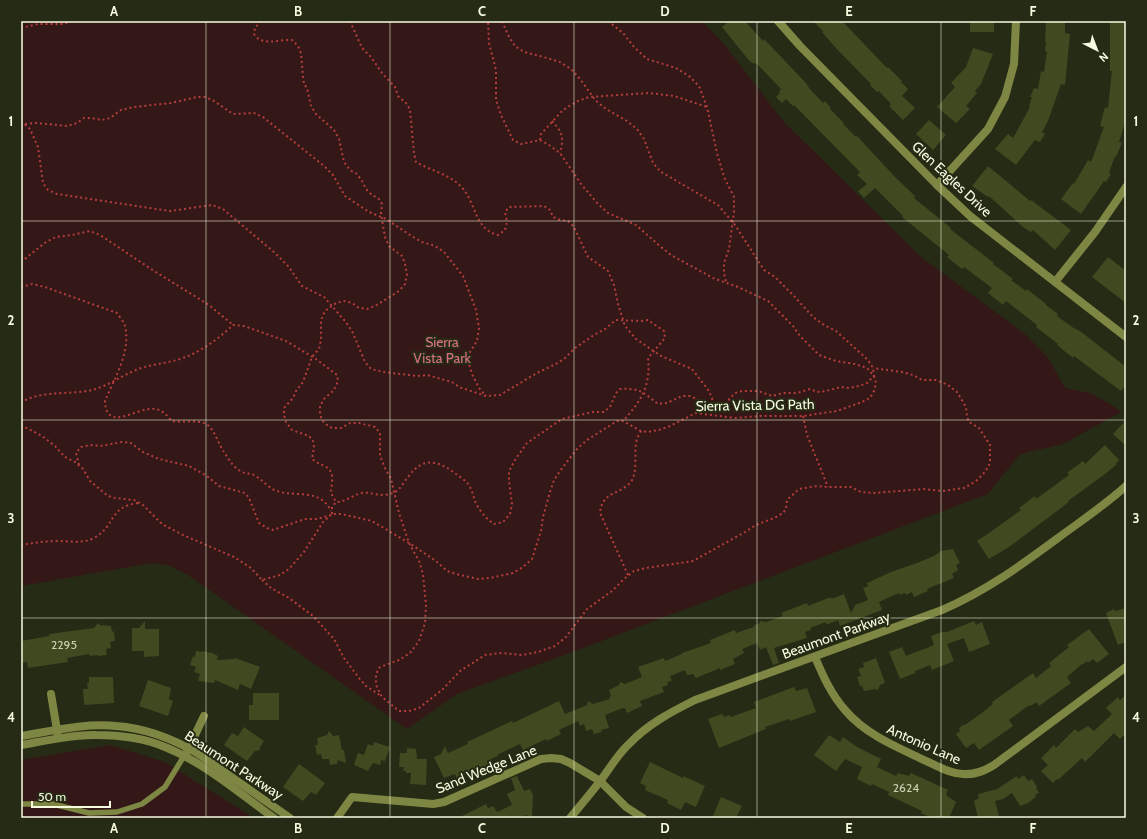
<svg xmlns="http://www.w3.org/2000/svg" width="1147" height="839" font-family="Cabin,sans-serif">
<rect width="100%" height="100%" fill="#252b14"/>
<!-- green -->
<g fill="#341817">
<polygon points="21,21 702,21 725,45 783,121 921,257 1025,334 1049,359 1065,388 1090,393 1110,404 1121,412 1063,444 1020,454 988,494 562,656 457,694 407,729 188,575 168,565 152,563 21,586"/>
<polygon points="110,745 165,762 254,818 21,818 21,760"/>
</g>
<!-- building -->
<g fill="#3f4a21">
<polygon points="729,21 745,21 763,41 764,39 805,82 810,89 823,103 825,101 831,108 830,109 844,123 843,124 856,137 857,136 896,178 915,196 914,198 951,228 950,229 994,263 993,264 1013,279 1011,280 1026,291 1027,289 1046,304 1046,305 1058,314 1057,316 1072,327 1080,331 1126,367 1126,385 1121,391 1074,356 1073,358 1057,345 1058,344 1036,327 1037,325 1006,301 1003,305 988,293 992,288 964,267 962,269 947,257 949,255 902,217 903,216 875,188 864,198 858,191 867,184 857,175 860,172 794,105 793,106 786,99 782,103 776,97 780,93 779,92 781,89 757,64 752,63 747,58 722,27"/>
<polygon points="813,21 842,21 887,68 888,67 902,81 901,82 908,89 902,96 915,108 903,120 889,106 891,104 879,91 877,92 870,85 871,84 834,46 822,32 823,31"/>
<rect x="970" y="21" width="24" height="11"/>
<polygon points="1046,21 1065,21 1065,33 1070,34 1065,85 1061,84 1048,121 1042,132 1045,134 1040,142 1035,140 1016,165 995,149 1008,134 1013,138 1030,107 1029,106 1032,97 1030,97 1034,88 1038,89 1041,71 1044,72 1047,52 1045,51 1046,42 1045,42"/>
<polygon points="1110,21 1126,21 1126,123 1125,123 1119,142 1122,143 1116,157 1115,156 1109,173 1111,174 1106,182 1104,181 1081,214 1061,199 1073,183 1074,184 1088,160 1091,162 1104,127 1100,126 1105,107 1108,108 1112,71 1110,71"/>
<polygon points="973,48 993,54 981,84 975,91 977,93 966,106 970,109 956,123 937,107 955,87 951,83 966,67"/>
<polygon points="929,120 946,135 933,150 916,134"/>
<polygon points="988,166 1030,201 1031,200 1071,230 1055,250 1033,230 1031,232 1023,227 989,196 988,197 972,186"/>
<polygon points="1108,257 1126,271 1126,303 1092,277"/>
<polygon points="1126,420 1126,446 1113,434"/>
<polygon points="1105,445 1119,460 1116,463 1117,464 1105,474 1068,501 1069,502 1009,547 989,559 977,541 989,533 1021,510 1019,508 1035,496 1036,499 1069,475 1067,473 1083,461 1085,464"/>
<polygon points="953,549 960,563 956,565 958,570 952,574 954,578 927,589 928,591 914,597 912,592 906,595 905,593 900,595 899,593 879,602 882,610 840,626 838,620 828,624 826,624 826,622 810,628 811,630 805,632 807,638 774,648 779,663 773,665 766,647 760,650 757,643 742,649 744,653 733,659 735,664 720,670 720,668 696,678 693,674 687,675 685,670 670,676 672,681 667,682 668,685 662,687 664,692 640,701 642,706 627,713 625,708 623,708 605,715 609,728 601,730 602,732 594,734 592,729 586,731 584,724 580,726 578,721 559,730 561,734 547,741 546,739 523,750 520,744 497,755 498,756 491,759 493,763 457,779 455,774 444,778 434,757 441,754 445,746 448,753 468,744 467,742 512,721 513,723 559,701 565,714 587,705 588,701 593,704 610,699 609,697 611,696 609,690 619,685 620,682 625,684 642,677 638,667 664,658 665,661 682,654 682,653 711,643 710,640 735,630 736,633 754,627 754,625 759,624 760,621 766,622 783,616 781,613 807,603 808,606 831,597 831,599 844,594 851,613 855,605 868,600 863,588 868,586 867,583 891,572 917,563 934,556 941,551"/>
<polygon points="1126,608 1126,642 1118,645 1106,613 1114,609 1115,611"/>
<polygon points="145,621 145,629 159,629 159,656 144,657 144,651 132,651 132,628 139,628"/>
<polygon points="974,621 976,625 982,622 990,644 969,652 964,638 947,644 954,661 932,670 930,665 915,671 915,673 900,679 889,652 902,647 906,656 924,649 934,645 931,636 942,632 947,632"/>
<polygon points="98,623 100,625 111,626 112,632 114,631 115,641 110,642 111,648 106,649 107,655 98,656 98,655 90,656 89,654 67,658 68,662 28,668 27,662 21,663 21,641 49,636 49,634 94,628"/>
<polygon points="1089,629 1109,654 1097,663 1093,659 1088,663 1087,661 1082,665 1082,664 1067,677 1071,683 1039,706 1036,702 1031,706 1030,705 1025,708 1009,720 1013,726 979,750 974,743 966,748 956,734 960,731 959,728 963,725 965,725 983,712 993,704 992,702 1033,673 1036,678 1051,666 1049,663 1069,647 1067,645"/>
<polygon points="196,651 202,652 202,651 212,653 218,656 217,660 234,659 235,658 260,667 251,689 240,684 238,690 215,680 214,683 198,681 200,674 194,672 196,667 190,665 193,656 195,657"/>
<polygon points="876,658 885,683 880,685 878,690 875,689 864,691 862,686 860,686 857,677 861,676 858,669 864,667 863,663"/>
<polygon points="89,677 113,677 114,703 84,705 83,689 88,689 87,683 89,683"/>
<polygon points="148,680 171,688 169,699 173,701 168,716 139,706"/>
<polygon points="794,687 796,691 807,688 816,712 790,721 789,719 765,727 766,729 719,748 708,719 722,714 724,717 730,715 731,717 756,708 754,702"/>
<polygon points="253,693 279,693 279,720 249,720 249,705 253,705"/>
<polygon points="1126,695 1126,733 1120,739 1114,733 1085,762 1082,758 1058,780 1057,779 1053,783 1041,771 1048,765 1041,758 1054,745 1056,748 1075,729 1078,732 1088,726 1094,731 1112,714 1106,708 1118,697 1120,700"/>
<polygon points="244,727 264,741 260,747 260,750 255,751 247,761 224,745 232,733 238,736"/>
<polygon points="329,731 333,736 339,735 342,750 344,750 346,763 338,760 337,764 330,765 329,759 322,759 321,754 317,755 315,745 318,745 317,738 327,735"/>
<polygon points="829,735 840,742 843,737 857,747 881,759 877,767 896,776 898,773 909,776 911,773 948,790 946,795 956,802 949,818 932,818 921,813 922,811 888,795 889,792 872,784 871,786 857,779 862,767 845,759 836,771 814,755"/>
<polygon points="374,742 390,747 385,761 381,760 380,765 373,763 368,771 354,765 358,753 364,755 368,744 373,746"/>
<polygon points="407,748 416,749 417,759 427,759 426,785 410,784 411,773 406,773 406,771 403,771 404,767 399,767 400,753 407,753"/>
<polygon points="650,762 683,778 683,776 705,786 696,807 685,802 681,810 667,803 668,800 645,790 646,786 640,783"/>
<polygon points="299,764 325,783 316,795 311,792 303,801 283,787"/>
<polygon points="1024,775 1028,781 1032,779 1037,787 1036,788 1039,793 1035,795 1036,797 1028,803 1020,806 1012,793 1003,799 995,801 999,816 991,818 978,818 974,801 979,798 978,794 997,789 1017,776 1018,779"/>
<polygon points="517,776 524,791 530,789 533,795 532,818 526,815 519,818 458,818 486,804 488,808 493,806 497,812 512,805 507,794 515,790 511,778"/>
<polygon points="721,797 742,806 736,818 712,818"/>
</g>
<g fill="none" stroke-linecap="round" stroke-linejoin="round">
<!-- path -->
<g stroke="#b53d3c" stroke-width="2" stroke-dasharray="2 3" stroke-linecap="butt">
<path d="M261,21L255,28L254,34C262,47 279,39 292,40L298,46L301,53L303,77L304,84L307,88L311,106L316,114L334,130L339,139L344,162L350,170L357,174L362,181L366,189L372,195L379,199L382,204L381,214L385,237L389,246L402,256L405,264L407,274L405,284L399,291L375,306L367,309L359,308L352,303L344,301L336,303L325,311L321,320V340L319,349L312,357L303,382L296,391L293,398L284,408V415L286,422L292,430L309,436L313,441L314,447L312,459C317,463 321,464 326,467C336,473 331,484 331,493L336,502"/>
<path d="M350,21L362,48L371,57L382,73L395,87L398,96L407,104L410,110L414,153L416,162C431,171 453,175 464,190C476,206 476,230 498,235L505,230L507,222L505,212L509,207L544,206L550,210L553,217L560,220L568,221L574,227L588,257L608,271L614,285L618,304L625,326L636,339L661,356L692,369L709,391L715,406"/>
<polyline points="608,21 623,33 634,47 647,59 676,68 689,76 699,86 707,107 717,153 724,177 734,197 734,212 729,249 724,263 724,273 726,282"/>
<polyline points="21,28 38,24 64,24 71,21"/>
<path d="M21,121L30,129L38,147L43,183L48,190L57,194L170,211L212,205L223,209L275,253L288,266L302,286L324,297L345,321L352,331L365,362L371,369L383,372L418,376L427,375L452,382L459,387L486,396L500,395L537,373L556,364L565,358L575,348L594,335L605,329L616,320L641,321L648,320L664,331L665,338L648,358C651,386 641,401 623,421"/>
<path d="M552,121C563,133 564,137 560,153"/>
<polyline points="25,124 36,123 67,126 77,123 84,118 91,118 102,120 110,118 121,110 134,107 171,103 197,97 205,97 214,101 233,114 254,113 263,117 324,166 333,175 345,196 369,212 386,219 413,237 422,242 435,246 444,252 463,276 476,310 479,328 477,341 468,355 469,364 472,374 479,388 486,396"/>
<polyline points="540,140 541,134 563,110 578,101 589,97 649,93 674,96 707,107"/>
<polyline points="21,262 46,242 56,237 72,235 90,231 100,235 151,269 209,305 233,325"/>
<path d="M21,287L32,284L45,287L117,313C119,316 122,320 124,323C133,349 114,379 105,401C106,434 138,406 155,409C163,410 167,416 172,421C182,423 197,419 206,424C215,429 218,444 224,452C229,460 234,468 242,472C246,474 250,473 254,475C261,479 265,484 271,488C288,500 319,485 331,511"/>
<path d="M21,403C38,390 71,395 92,390C108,386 121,376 136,370C150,364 165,364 180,359C201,352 217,340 233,325L244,326L286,341L316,359L337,375L338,381L334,390L324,399L320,406V415L324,423L332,428H341L350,423H359L375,427L380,433V456L385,468L391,479L399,513L409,543L419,561L423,574L426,605L425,623L419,641L410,653L399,660L380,667L376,674V685L382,697L399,711H409L419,708L442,690L460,671L485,655L501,653L522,655L538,652L555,646L566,637L587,609L612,591L624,579L634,571L646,568L693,561L745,532L756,525L774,518L783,513L786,509L787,500L799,489L817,486L828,487H851L861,492L874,493L924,489L943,491L964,488L976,481L985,472L990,463V445L979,428L969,422L967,417L966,407L957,392L948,385L936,380H922L913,375L902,372L873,368"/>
<polyline points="803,416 807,435 828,487"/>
<polyline points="21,425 42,436 55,446 65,457 75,462 83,469 90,481 108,496 115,498 134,500 143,505 162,524 183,535 234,557 251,568 262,580 280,575 289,569 304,552 323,522 332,514 341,514 372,521 409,543 436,561 447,571 456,574 478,579 490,578 513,573 523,567 532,559 541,531 543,517 550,492 554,480 560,471 577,449 587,440 617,421 623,421 641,431 647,432 659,430 670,426 696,413 735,418 760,416 803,416 837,411 862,402 870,398 874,391 876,383 874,376 867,368 855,364 836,361 819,355 800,336 793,326 768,301 738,287 713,278 671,255 661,247 636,225 608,213 598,204 581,184 560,153 549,145 540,140 521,144 513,140 501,115 496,100 496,70 489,43 488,21"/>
<polyline points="79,465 76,453 81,447 90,445 100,446 122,442 131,443 143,452 159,459 189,466 207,476 219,486 245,493 249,498 259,523 267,528 273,530 305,519 317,519 331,515"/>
<path d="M332,514V507L336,502C346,502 352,495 362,493C371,491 382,499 395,492C401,489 404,481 409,476C423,456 439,461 456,474C460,477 465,480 468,484C472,489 473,495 475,501C479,510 486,519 494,524L503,522L510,514L512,504L509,481V471L515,460L527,443L562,419L593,412H604L610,407L616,393L620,389C640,388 643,392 658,404L667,403L682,396H690L707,404L722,407L735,393L742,391H758L772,396L784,393H797L810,389L817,392L826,391L841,387L849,388L859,386L867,383L874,376L873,368L868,360L836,331L824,325L813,317L795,297L775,277L764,270L735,225L718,205L661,172L653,163L644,139L637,129L627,121L606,109L596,101L580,79L571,69L560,62L547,58L524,52L515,46L509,37L502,21"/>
<path d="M21,545C33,543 45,541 58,541C70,541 82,544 94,538C116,526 108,507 138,503"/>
<path d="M628,575L600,513C602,492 618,495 630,483C639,473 633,451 637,439C638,436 640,433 641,431"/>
<polyline points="262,580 271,588 289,598 313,616 334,639 344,658 359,678 366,686 381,696"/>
</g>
<!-- service -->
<polyline stroke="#7e8643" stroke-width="5.5" points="21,804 53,804 89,813 117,812 142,804 165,787 184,756"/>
<!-- minor -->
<g stroke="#7e8643" stroke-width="8">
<polyline points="778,21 800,46 937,185"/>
<polyline points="1055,282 1095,232 1126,187"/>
<path d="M815,657C823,676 831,694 845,710C866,735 897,747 926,761C938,766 950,774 963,774C975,775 984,771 994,765L1126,667"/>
<polyline points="51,694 58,736"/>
<polyline points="186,754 204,716"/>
<polyline points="337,818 352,797 433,804 444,802 541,759 551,758 561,759 570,763 600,781 626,807 643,818"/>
</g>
<!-- tertiary -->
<g stroke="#7e8643" stroke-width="8">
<polyline points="1016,21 1014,64 1005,97 988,129 937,185 970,216 1126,337"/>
<path d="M21,736C52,731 85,723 116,726C145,728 173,739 197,753L290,818"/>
<path d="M21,745C44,741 74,734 96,735C119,735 144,738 165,747C205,763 239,793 274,818"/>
<path d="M570,818C580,806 591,793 601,780C610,768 618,754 629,744C648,724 671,712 695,700L942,610C986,591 1020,566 1058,538C1081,521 1105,505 1126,486"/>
</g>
</g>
<!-- grid -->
<path fill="none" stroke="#f7fce0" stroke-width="1" stroke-opacity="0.55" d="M206,21V818M390,21V818M574,21V818M757,21V818M941,21V818M21,221H1126M21,420H1126M21,618H1126"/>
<g text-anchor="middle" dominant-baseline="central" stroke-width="4" stroke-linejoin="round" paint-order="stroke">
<!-- number labels -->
<g font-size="12" fill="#c9d0b0">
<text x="64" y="644">2295</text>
<text x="906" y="787">2624</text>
</g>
<!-- street labels -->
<g font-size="14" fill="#f7fce0" stroke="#252b14">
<text transform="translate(952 179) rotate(43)">Glen Eagles Drive</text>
<text transform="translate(755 405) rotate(-1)">Sierra Vista DG Path</text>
<text transform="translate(836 635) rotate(-20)">Beaumont Parkway</text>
<text transform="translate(924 744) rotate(24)">Antonio Lane</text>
<text transform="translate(234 765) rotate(33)">Beaumont Parkway</text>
<text transform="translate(486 769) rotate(-22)">Sand Wedge Lane</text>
</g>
<!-- park labels -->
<g font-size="14" fill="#d87183" stroke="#252b14">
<text x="442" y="342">Sierra<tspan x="442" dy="16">Vista Park</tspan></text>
</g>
</g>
<!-- border -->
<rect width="1147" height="839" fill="none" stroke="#252b14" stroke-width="44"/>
<!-- north arrow -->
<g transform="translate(1097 50) rotate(138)" stroke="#252b14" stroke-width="3" paint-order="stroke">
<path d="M0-3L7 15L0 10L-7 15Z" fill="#f7fce0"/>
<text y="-6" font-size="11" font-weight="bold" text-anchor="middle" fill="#f7fce0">N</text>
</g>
<!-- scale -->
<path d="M32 801v6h78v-6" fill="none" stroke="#f7fce0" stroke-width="2"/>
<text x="38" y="801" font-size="12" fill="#f7fce0" stroke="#252b14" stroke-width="3" paint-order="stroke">50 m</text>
<rect x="22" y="22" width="1103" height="795" fill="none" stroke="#f7fce0" stroke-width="1.5"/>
<g font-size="13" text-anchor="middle" font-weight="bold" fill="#f7fce0">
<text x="114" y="16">A</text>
<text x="298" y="16">B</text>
<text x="482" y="16">C</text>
<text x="665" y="16">D</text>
<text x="849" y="16">E</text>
<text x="1033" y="16">F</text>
<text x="11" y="126">1</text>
<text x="1136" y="126">1</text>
<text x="11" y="325">2</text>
<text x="1136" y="325">2</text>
<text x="11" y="523">3</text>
<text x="1136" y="523">3</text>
<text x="11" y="722">4</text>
<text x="1136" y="722">4</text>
<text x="114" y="833">A</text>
<text x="298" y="833">B</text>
<text x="482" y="833">C</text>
<text x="665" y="833">D</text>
<text x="849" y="833">E</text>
<text x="1033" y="833">F</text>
</g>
</svg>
